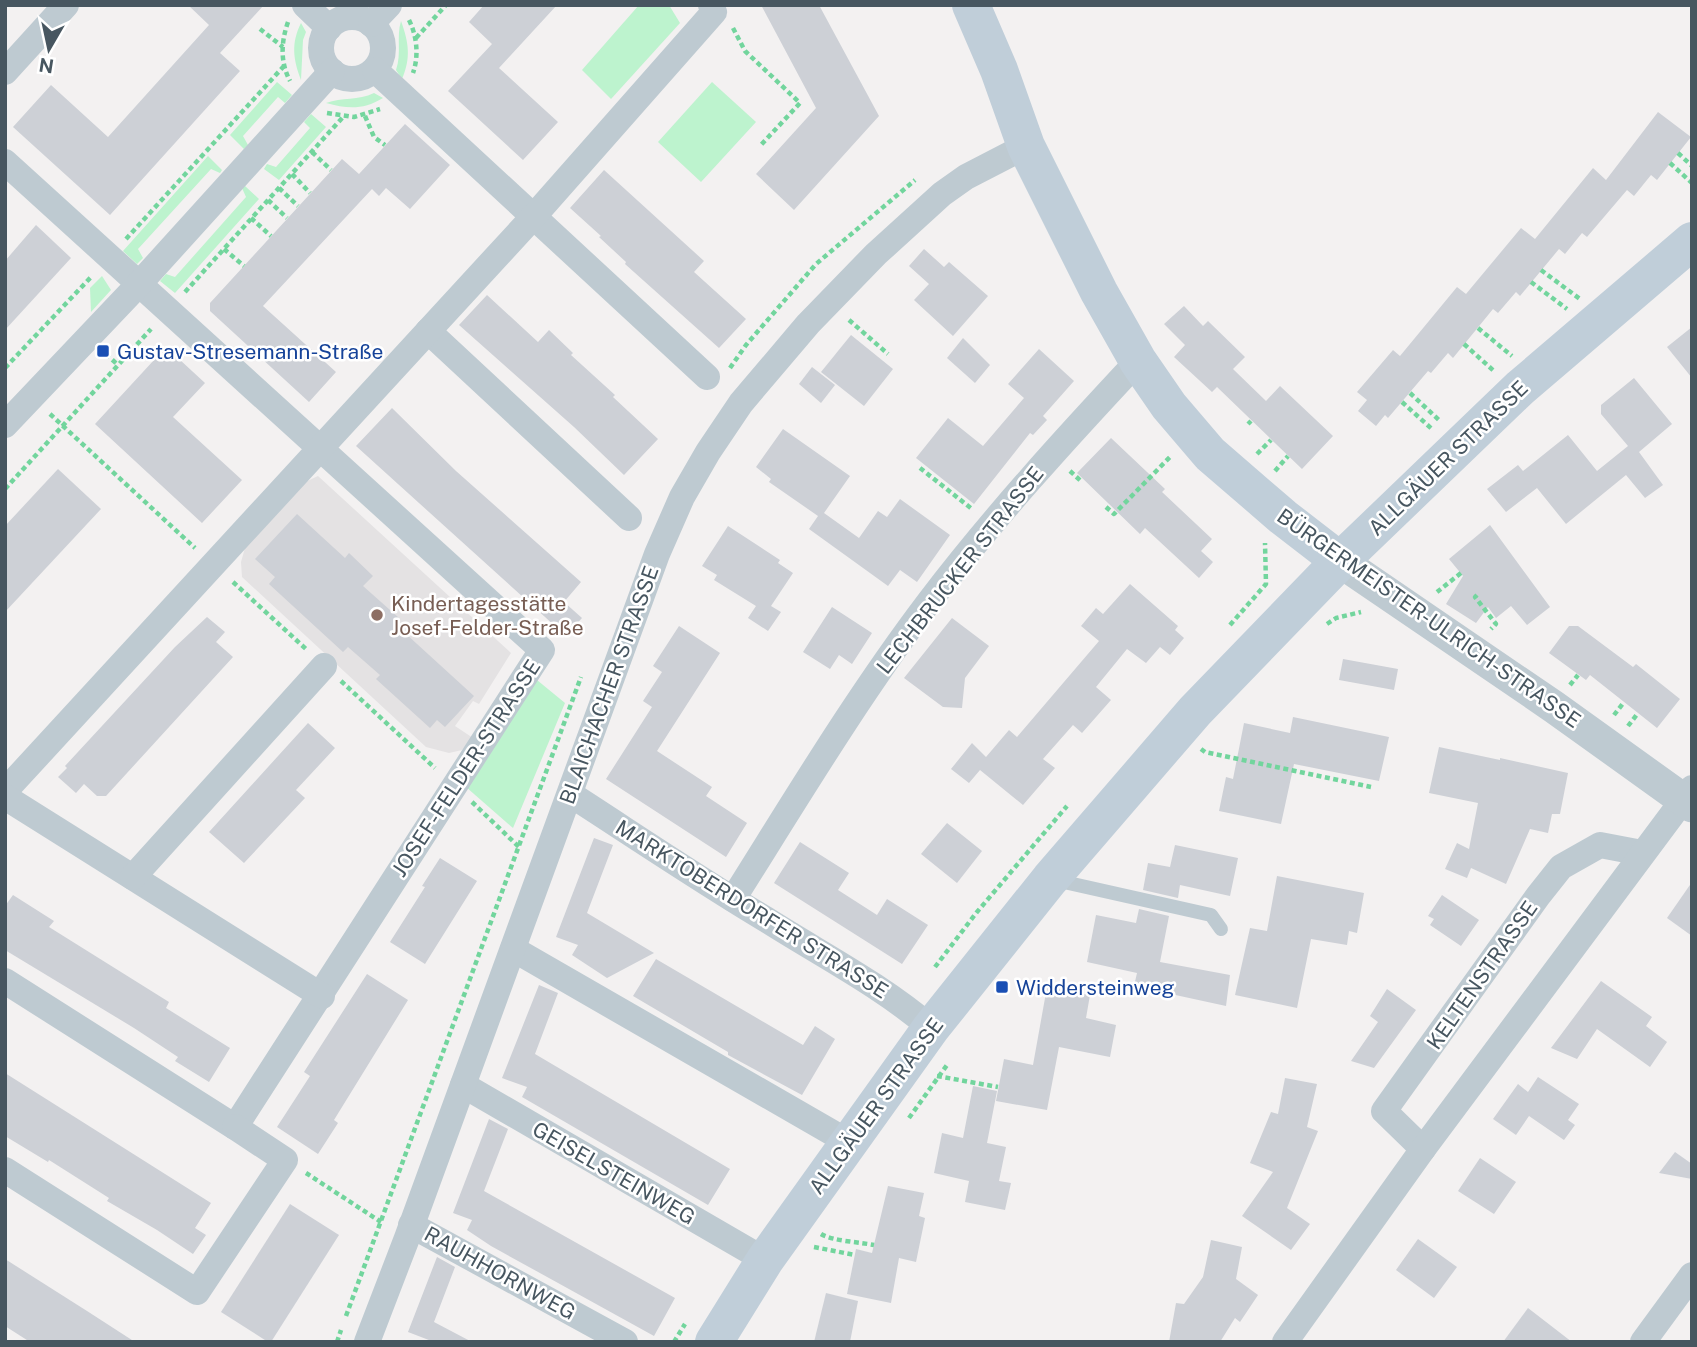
<svg xmlns="http://www.w3.org/2000/svg" width="1697" height="1347" font-family="'Public Sans',sans-serif">
<rect width="100%" height="100%" fill="#f3f1f1"/>
<!-- education -->
<polygon fill="#e4e2e3" points="318,476 511,653 479,704 473,701 455,726 473,738 462,750 449,753 426,747 242,577 241,562 245,548 303,483"/>
<!-- green -->
<g fill="#bdf3ce">
<polygon points="639,5 669,5 680,23 611,99 582,70"/>
<path d="M401,21C409,43 411,58 402,79L396,70C402,53 396,37 401,21Z"/>
<path d="M301,23L306,32L303,40L301,80C293,59 291,43 301,23Z"/>
<polygon points="277,82 292,95 285,103 278,97 243,136 248,145 244,149 230,135"/>
<polygon points="712,82 756,122 701,182 658,142"/>
<path d="M374,93L383,98C363,110 348,109 326,103C342,97 358,101 374,93Z"/>
<polygon points="311,114 326,127 279,180 264,169 267,164 276,167 310,128 304,122"/>
<polygon points="208,156 222,170 220,173 211,169 138,249 143,258 137,264 123,251"/>
<polygon points="245,186 259,199 175,293 160,281 166,274 175,277 246,197 242,188"/>
<polygon points="102,276 111,290 91,312 90,288"/>
<polygon points="537,680 565,703 513,828 466,787"/>
</g>
<!-- building -->
<g fill="#cdd0d6">
<polygon points="188,5 264,5 220,53 240,71 110,215 13,127 51,85 108,137 209,25"/>
<polygon points="484,5 557,5 499,68 558,122 523,160 448,91 492,44 469,22"/>
<polygon points="761,5 819,5 879,116 794,210 756,174 816,108"/>
<polygon points="1658,112 1691,137 1657,180 1651,175 1634,196 1627,190 1587,237 1582,233 1565,254 1559,249 1520,296 1516,292 1498,313 1493,309 1453,358 1448,353 1431,373 1428,371 1388,418 1385,415 1376,426 1358,411 1367,400 1357,392 1393,350 1400,356 1457,287 1466,294 1521,228 1535,239 1593,168 1606,180"/>
<polygon points="405,124 450,165 410,209 386,188 379,196 372,189 263,306 336,372 309,402 210,311 210,303 342,159 359,174"/>
<polygon points="604,170 704,261 694,272 746,319 719,348 625,264 626,262 599,237 601,236 570,208"/>
<polygon points="36,225 71,258 5,330 5,261"/>
<polygon points="924,249 944,267 949,262 988,296 953,336 914,300 929,284 909,266"/>
<polygon points="487,295 538,342 549,330 573,353 571,355 615,395 613,397 658,439 624,475 574,427 459,325"/>
<polygon points="1184,306 1203,326 1208,321 1245,357 1233,369 1266,401 1280,386 1333,436 1302,469 1217,387 1212,392 1174,357 1185,345 1164,324"/>
<polygon points="1692,327 1692,378 1667,347"/>
<polygon points="851,335 893,369 864,406 821,372"/>
<polygon points="963,338 990,365 975,383 947,358"/>
<polygon points="166,347 205,383 173,417 242,480 202,523 95,424"/>
<polygon points="1039,349 1074,381 1043,416 1047,420 1033,435 1030,433 974,504 916,458 948,418 983,446 1024,398 1008,384"/>
<polygon points="812,367 835,385 821,403 799,384"/>
<polygon points="1634,378 1672,424 1639,452 1663,485 1645,498 1626,475 1566,524 1537,488 1506,512 1487,489 1518,465 1523,471 1568,435 1597,471 1628,446 1601,414 1601,405"/>
<polygon points="392,408 456,471 581,582 564,602 582,618 566,636 356,446"/>
<polygon points="783,429 850,476 824,513 859,538 878,511 887,517 900,499 950,535 917,582 900,570 888,586 809,529 818,516 769,482 771,479 756,467"/>
<polygon points="1111,438 1165,489 1162,492 1212,539 1201,551 1213,562 1199,578 1145,528 1140,534 1077,473"/>
<polygon points="58,469 101,509 5,612 5,526"/>
<polygon points="297,514 345,558 349,553 373,576 363,586 399,618 394,623 474,696 445,727 437,720 430,728 376,679 380,675 348,647 343,652 269,584 275,577 255,559"/>
<polygon points="1490,525 1550,607 1527,625 1511,606 1496,618 1488,607 1476,623 1446,604 1463,576 1449,559"/>
<polygon points="728,526 780,560 778,563 793,573 771,606 781,612 768,631 748,618 756,606 714,580 717,575 702,566"/>
<polygon points="1130,584 1178,626 1175,630 1184,638 1170,655 1160,647 1146,663 1127,649 1096,687 1111,700 1082,733 1073,725 1043,759 1055,768 1023,805 980,770 969,783 951,769 972,743 986,757 1009,730 1017,737 1099,641 1081,626 1096,608 1103,614"/>
<polygon points="832,607 872,633 852,664 839,655 830,669 803,652"/>
<polygon points="207,617 225,632 216,642 233,657 106,796 97,796 84,784 76,793 58,777 67,768 65,766 175,647"/>
<polygon points="952,618 989,646 965,678 962,708 943,707 904,678"/>
<polygon points="679,626 720,653 657,751 712,787 706,796 747,823 726,857 606,779 652,707 643,701 662,672 653,666"/>
<polygon points="1569,626 1578,626 1633,667 1636,664 1680,699 1657,728 1590,675 1586,680 1549,653"/>
<polygon points="1343,659 1398,669 1394,690 1339,680"/>
<polygon points="1293,717 1389,737 1379,781 1294,764 1281,824 1219,811 1226,777 1233,779 1244,723 1290,733"/>
<polygon points="308,723 335,748 296,790 305,798 244,863 209,832"/>
<polygon points="1439,747 1500,760 1500,758 1568,773 1560,814 1552,814 1548,833 1530,829 1506,884 1471,868 1467,878 1445,869 1457,843 1469,849 1478,803 1429,793"/>
<polygon points="947,823 982,851 957,883 921,854"/>
<polygon points="594,838 613,845 587,913 654,953 607,978 572,955 578,945 556,937"/>
<polygon points="800,842 849,873 838,890 877,915 887,899 928,925 902,964 774,883"/>
<polygon points="1175,845 1238,858 1230,896 1180,885 1178,898 1143,890 1148,863 1170,867"/>
<polygon points="440,858 477,881 425,964 390,942 425,887 422,886"/>
<polygon points="1277,876 1364,893 1357,933 1349,931 1347,945 1311,939 1297,1008 1235,995 1250,928 1267,931"/>
<polygon points="1692,882 1692,936 1667,918"/>
<polygon points="13,895 54,921 49,927 169,1002 166,1008 230,1048 209,1082 175,1061 178,1057 134,1028 5,950 5,906"/>
<polygon points="1442,895 1479,920 1461,946 1430,925 1434,919 1428,916"/>
<polygon points="1139,909 1169,916 1160,962 1230,975 1226,1006 1134,986 1137,973 1087,962 1096,915 1136,923"/>
<polygon points="656,959 803,1045 815,1026 835,1039 802,1095 728,1055 728,1052 633,996"/>
<polygon points="367,974 408,1000 334,1120 338,1123 318,1154 277,1127 310,1076 304,1072"/>
<polygon points="1601,981 1652,1017 1646,1026 1667,1042 1650,1067 1597,1029 1577,1059 1551,1048"/>
<polygon points="539,985 558,993 535,1054 730,1169 708,1205 522,1097 527,1087 502,1078"/>
<polygon points="1047,987 1090,995 1086,1018 1116,1025 1110,1057 1059,1047 1047,1110 996,1101 1004,1059 1033,1065"/>
<polygon points="1387,989 1416,1010 1374,1068 1351,1061 1378,1022 1370,1016"/>
<polygon points="5,1073 211,1203 195,1228 206,1235 193,1254 157,1230 107,1201 109,1198 49,1160 48,1162 5,1136"/>
<polygon points="1538,1077 1579,1104 1568,1120 1575,1125 1564,1140 1529,1116 1516,1135 1493,1119 1518,1084 1528,1092"/>
<polygon points="1285,1078 1317,1084 1307,1127 1318,1131 1287,1208 1310,1224 1291,1250 1242,1216 1273,1172 1250,1163 1271,1112 1278,1114"/>
<polygon points="973,1086 997,1091 987,1143 1006,1147 999,1181 1011,1183 1005,1210 965,1202 969,1181 934,1173 942,1133 963,1138"/>
<polygon points="489,1119 508,1129 484,1191 675,1298 654,1336 491,1246 467,1230 472,1220 453,1213"/>
<polygon points="1675,1152 1692,1164 1692,1179 1659,1173"/>
<polygon points="1480,1158 1516,1182 1494,1214 1458,1191"/>
<polygon points="888,1186 924,1193 919,1216 925,1218 916,1262 899,1258 891,1303 847,1294 856,1249 872,1253"/>
<polygon points="290,1204 339,1235 271,1342 268,1342 221,1312"/>
<polygon points="1418,1239 1457,1267 1434,1298 1396,1270"/>
<polygon points="1211,1240 1242,1247 1236,1279 1258,1295 1240,1322 1235,1318 1220,1342 1169,1342 1176,1303 1184,1304 1203,1277"/>
<polygon points="437,1257 455,1267 434,1322 472,1342 434,1342 408,1332"/>
<polygon points="5,1259 87,1311 135,1342 30,1342 5,1326"/>
<polygon points="826,1293 858,1301 850,1342 814,1342"/>
<polygon points="1528,1308 1572,1342 1503,1342"/>
</g>
<g fill="none" stroke-linecap="round" stroke-linejoin="round">
<!-- path -->
<g stroke="#72d59d" stroke-width="4.5" stroke-dasharray="5 3.5" stroke-linecap="butt">
<path d="M409,20C417,36 419,56 413,73"/>
<path d="M288,22C281,42 280,62 290,81"/>
<polyline points="733,28 745,51 800,103 760,146"/>
<polyline points="260,29 283,47"/>
<polyline points="416,38 446,5"/>
<polyline points="327,113 354,117 380,109"/>
<polyline points="365,116 374,137 385,145"/>
<polyline points="312,152 331,170"/>
<polyline points="1678,153 1692,166"/>
<polyline points="1670,163 1692,183"/>
<polyline points="292,174 310,193"/>
<polyline points="279,188 298,206"/>
<polyline points="268,200 287,218"/>
<polyline points="251,218 271,236"/>
<polyline points="126,239 284,66"/>
<polyline points="224,249 244,266"/>
<polyline points="1541,270 1580,299"/>
<polyline points="1531,282 1567,309"/>
<polyline points="185,292 343,117"/>
<polyline points="849,320 888,354"/>
<polyline points="1478,328 1512,356"/>
<polyline points="1464,344 1495,372"/>
<polyline points="106,354 118,365"/>
<polyline points="5,368 92,276"/>
<polyline points="730,368 746,345 816,264 915,180"/>
<polyline points="1410,393 1440,421"/>
<polyline points="1402,402 1433,430"/>
<polyline points="50,414 195,548"/>
<polyline points="1248,424 1251,421"/>
<polyline points="1257,454 1271,440"/>
<polyline points="920,468 972,509"/>
<polyline points="1070,471 1082,482"/>
<polyline points="1275,471 1288,456"/>
<polyline points="5,489 151,329"/>
<polyline points="1106,507 1114,514 1170,457"/>
<polyline points="233,582 306,649"/>
<polyline points="1437,592 1461,573"/>
<polyline points="1477,595 1475,597 1496,624 1491,629"/>
<polyline points="1327,624 1336,618 1361,612"/>
<polyline points="1230,625 1266,584 1265,543"/>
<polyline points="341,681 435,768"/>
<polyline points="1570,685 1578,675"/>
<polyline points="1614,715 1624,702"/>
<polyline points="1628,726 1638,713"/>
<polyline points="1201,749 1205,752 1371,787"/>
<polyline points="472,802 519,847"/>
<polyline points="935,967 977,912 1067,806"/>
<polyline points="937,1076 998,1087"/>
<polyline points="909,1118 947,1065"/>
<polyline points="306,1173 381,1222"/>
<path d="M821,1234C832,1241 859,1242 874,1245"/>
<polyline points="814,1247 855,1255"/>
<polyline points="346,1316 581,677"/>
<polyline points="337,1342 341,1330"/>
<polyline points="674,1342 685,1324"/>
</g>
<!-- service -->
<polyline stroke="#becad1" stroke-width="14" points="1055,880 1211,915 1221,929"/>
<!-- minor -->
<g stroke="#becad1" stroke-width="26">
<polyline points="305,5 329,28"/>
<circle cx="352" cy="48" r="31"/>
<polyline points="371,24 389,5"/>
<polyline points="375,70 707,377"/>
<polyline points="5,72 66,5"/>
<polyline points="5,162 542,650 235,1127 5,981"/>
<polyline points="428,331 629,518"/>
<polyline points="5,425 139,284 332,71"/>
<polyline points="5,791 534,216 714,12 711,5"/>
<path d="M570,794C635,836 700,880 767,920C822,955 881,985 931,1028"/>
<polyline points="5,797 322,996"/>
<polyline points="133,877 324,666"/>
<path d="M733,899C796,799 857,697 929,602C993,518 1065,439 1138,361"/>
<polyline points="513,949 850,1143"/>
<polyline points="463,1085 765,1260"/>
<polyline points="1423,1149 1384,1111 1538,896 1561,867 1600,845 1642,853"/>
<polyline points="5,1170 197,1292 285,1160 235,1127"/>
<polyline points="411,1225 625,1342"/>
<polyline points="367,1342 407,1238 657,554 682,497 708,452 741,403 808,324 876,254 942,194 966,177 1026,146"/>
<polyline points="1285,1342 1423,1149 1692,788"/>
<polyline points="1643,1342 1692,1275"/>
</g>
<!-- tertiary -->
<polyline stroke="#becad1" stroke-width="33" points="1340,561 1554,707 1692,806"/>
<!-- secondary -->
<g stroke="#c0ced9" stroke-width="38">
<polyline points="971,5 999,70 1026,146 1099,292 1138,361 1169,406 1210,454 1283,517 1340,561"/>
<polyline points="714,1342 765,1260 931,1028 1050,879 1195,711 1340,561 1520,388 1692,241"/>
</g>
</g>
<!-- markers -->
<g fill="#1a4fb4" stroke="#fff" stroke-width="2.5">
<rect x="96" y="344" width="14" height="14" rx="3.5"/>
<rect x="995" y="980" width="14" height="14" rx="3.5"/>
</g>
<circle fill="#8d6e63" stroke="#fff" stroke-width="2.5" cx="377" cy="615" r="7"/>
<g text-anchor="middle" dominant-baseline="central" stroke-width="5" stroke-linejoin="round" paint-order="stroke">
<!-- transit labels -->
<g font-size="21" fill="#164399" stroke="#fff" text-anchor="start">
<text x="117" y="351">Gustav-Stresemann-Straße</text>
<text x="1016" y="987">Widdersteinweg</text>
</g>
<!-- street labels -->
<g font-size="21" fill="#475660" stroke="#fff">
<text transform="translate(1448 458) rotate(-44)">ALLGÄUER STRASSE</text>
<text transform="translate(960 570) rotate(-52)">LECHBRUCKER STRASSE</text>
<text transform="translate(1429 618) rotate(35)">BÜRGERMEISTER-ULRICH-STRASSE</text>
<text transform="translate(609 685) rotate(-70)">BLAICHACHER STRASSE</text>
<text transform="translate(466 768) rotate(-57)">JOSEF-FELDER-STRASSE</text>
<text transform="translate(752 909) rotate(32)">MARKTOBERDORFER STRASSE</text>
<text transform="translate(1482 975) rotate(-55)">KELTENSTRASSE</text>
<text transform="translate(876 1106) rotate(-54)">ALLGÄUER STRASSE</text>
<text transform="translate(614 1173) rotate(30)">GEISELSTEINWEG</text>
<text transform="translate(500 1273) rotate(29)">RAUHHORNWEG</text>
</g>
<!-- education labels -->
<g font-size="21" fill="#785e54" stroke="#fff" text-anchor="start">
<text x="391" y="603">Kindertagesstätte<tspan x="391" dy="24">Josef-Felder-Straße</tspan></text>
</g>
</g>
<!-- border -->
<rect width="1697" height="1347" fill="none" stroke="#475660" stroke-width="14"/>
<!-- north arrow -->
<g transform="translate(49 49) rotate(189)" stroke="#ffffff" stroke-width="5" paint-order="stroke">
<path d="M0-5L12 26L0 18L-12 26Z" fill="#475660"/>
<text y="-10" font-size="19" font-weight="bold" text-anchor="middle" fill="#475660">N</text>
</g>
</svg>
